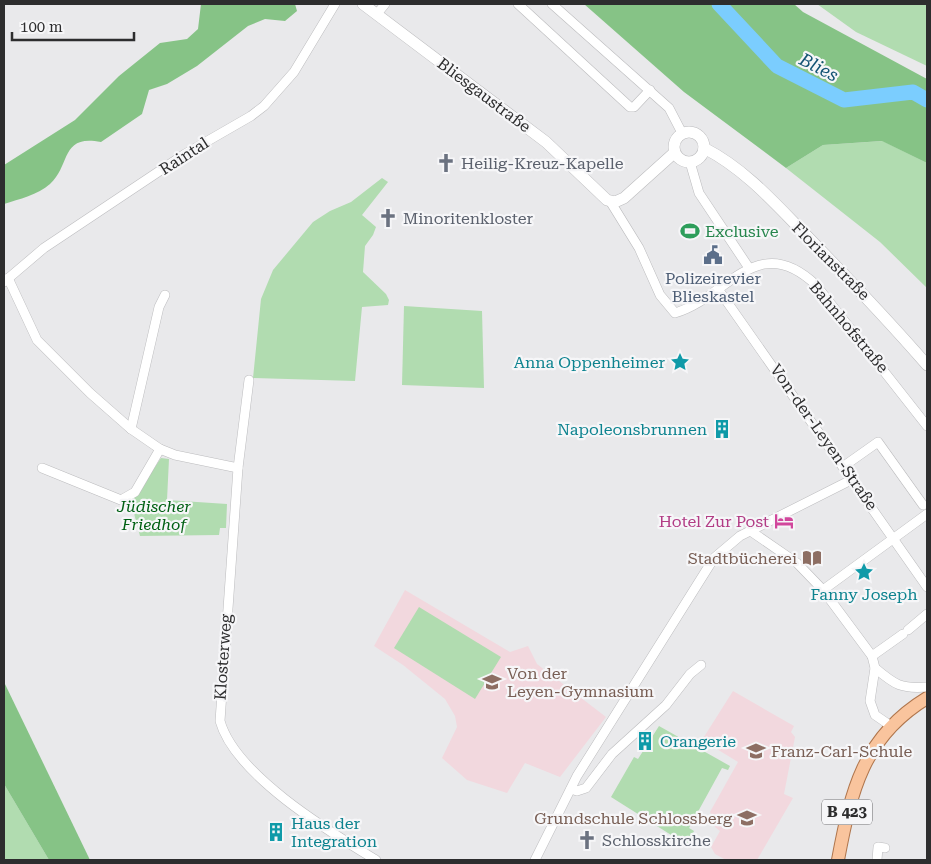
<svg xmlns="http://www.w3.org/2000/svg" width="931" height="864" font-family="'Roboto Serif',serif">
<rect width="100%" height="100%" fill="#e9e9eb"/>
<!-- education -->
<g fill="#f2d8de">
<polygon points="405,590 510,652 528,646 537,664 606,717 560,777 525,763 507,793 467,780 442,758 457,727 455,716 445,699 403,665 374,646"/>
<polygon points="733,691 794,726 791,732 795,737 784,794 793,798 757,860 726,860 715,854 711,847 720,831 715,827 716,823 710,812 738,762 702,740"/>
</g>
<!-- green -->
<g fill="#b1dcb0">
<polygon points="817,4 927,4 927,66 856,32"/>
<polygon points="883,141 927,163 927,288 880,242 786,168 823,145"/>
<polygon points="382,178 388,182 362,215 376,227 373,235 365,246 363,272 386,294 389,300 388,305 362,307 355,381 253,378 261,299 273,270 313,222 330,211 351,202"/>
<polygon points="404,306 482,311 484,388 402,385"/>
<polygon points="161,458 169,459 167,500 227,504 226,528 220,528 219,535 140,536 131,502"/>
<polygon points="419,607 501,657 475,699 394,648"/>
<polygon points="659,726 730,766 728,770 722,768 689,828 694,831 687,845 611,797 634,757 638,759"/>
<polygon points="4,784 49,860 4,860"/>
</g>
<!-- forest -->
<g fill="#86c386">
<path d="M201,4H295L297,11L285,21L265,19L248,26L197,66L167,84L149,90L142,114L101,142C60,134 71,165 50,184C38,195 19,199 4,204V165L75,120L119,76L160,43L187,39L198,29Z"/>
<polygon points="584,4 794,4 803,12 927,79 927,163 882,141 823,145 786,168 684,92"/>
<polygon points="4,682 90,860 49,860 4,784"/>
</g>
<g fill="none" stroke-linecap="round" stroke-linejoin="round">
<!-- river -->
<polyline stroke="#7bcdfe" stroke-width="15" points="719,4 777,66 844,100 913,92 927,100"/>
<!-- street casing -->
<g stroke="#bcbcbe" stroke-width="10">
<g id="street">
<polyline points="518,4 630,107 634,107 650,90"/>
<polyline points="552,4 669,108 682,133"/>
<polyline points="377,14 385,4"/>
<polyline points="690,162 699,193 749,268"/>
<path d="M610,201L639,248L660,295L675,313C727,298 757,229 816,285L927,426"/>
<polyline points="8,278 37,340 90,393 131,429 160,449 175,455 238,468"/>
<polyline points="4,282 44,248 185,154 251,116 264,106 294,72 335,4"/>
<polyline points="718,289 927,587"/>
<path d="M249,380L238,468L220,721C235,775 330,832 376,860"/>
<polyline points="131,429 159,307 165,295"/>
<polyline points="844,466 878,442 923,505"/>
<polyline points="42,468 121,500 135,492 160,449"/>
<polyline points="752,532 797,563 823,590 872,656 875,668 870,701 875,715 891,726"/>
<polyline points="823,590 927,514"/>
<polyline points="908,630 927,614"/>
<polyline points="872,656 903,634"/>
<path d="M875,668C895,685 901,689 927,687"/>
<polyline points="571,789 577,791 586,788 612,754 666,705 690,674 701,665"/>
<polyline points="535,860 577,776 714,558 740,536 853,479"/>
<polyline points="877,860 878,847 885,848"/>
</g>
</g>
<!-- secondary casing -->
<g stroke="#bcbcbe" stroke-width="12">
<g id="secondary">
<polyline points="363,4 546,142 607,200 615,202 624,198 674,153"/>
<circle cx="689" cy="147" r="15"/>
<path d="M704,148C743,168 772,200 802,231C845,275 887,319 927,365"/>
</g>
</g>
<!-- primary casing -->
<g stroke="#af754c" stroke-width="14">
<path id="primary" d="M838,860C851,791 863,737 927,698"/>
</g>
<!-- street -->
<use href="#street" stroke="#fff" stroke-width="9"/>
<!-- secondary -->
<use href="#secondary" stroke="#fff" stroke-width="11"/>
<!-- primary -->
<use href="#primary" stroke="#f9c49d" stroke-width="12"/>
</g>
<!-- icons -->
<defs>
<g id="church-bare" transform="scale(1.5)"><path d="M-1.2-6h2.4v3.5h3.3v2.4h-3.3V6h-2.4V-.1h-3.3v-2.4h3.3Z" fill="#6b7280" stroke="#f6f6f8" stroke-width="2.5" paint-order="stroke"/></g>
<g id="stadium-bare" transform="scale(1.5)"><path d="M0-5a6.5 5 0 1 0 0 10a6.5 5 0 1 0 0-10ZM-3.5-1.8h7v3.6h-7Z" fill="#2e9e5b" stroke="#f6f6f8" stroke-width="2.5" paint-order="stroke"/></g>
<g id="civic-bare" transform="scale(1.5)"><path d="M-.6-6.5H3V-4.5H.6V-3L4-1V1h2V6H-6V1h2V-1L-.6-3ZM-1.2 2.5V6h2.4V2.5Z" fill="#5c6f8a" stroke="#f6f6f8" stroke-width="2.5" paint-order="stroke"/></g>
<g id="sight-bare" transform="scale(1.5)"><path d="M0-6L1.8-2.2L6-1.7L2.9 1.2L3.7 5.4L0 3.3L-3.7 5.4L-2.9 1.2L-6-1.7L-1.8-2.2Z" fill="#0f9aa8" stroke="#f6f6f8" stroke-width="2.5" paint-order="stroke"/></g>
<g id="building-bare" transform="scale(1.5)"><path d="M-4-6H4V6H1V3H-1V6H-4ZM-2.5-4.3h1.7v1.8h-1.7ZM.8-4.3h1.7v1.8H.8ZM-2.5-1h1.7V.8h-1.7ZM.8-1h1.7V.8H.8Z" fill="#0f9aa8" stroke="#f6f6f8" stroke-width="2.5" paint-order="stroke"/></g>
<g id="hotel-bare" transform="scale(1.5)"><path d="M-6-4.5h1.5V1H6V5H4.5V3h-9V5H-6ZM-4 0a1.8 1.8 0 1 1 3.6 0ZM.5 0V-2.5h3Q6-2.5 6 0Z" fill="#d1479c" stroke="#f6f6f8" stroke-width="2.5" paint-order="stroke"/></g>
<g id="library-bare" transform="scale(1.5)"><path d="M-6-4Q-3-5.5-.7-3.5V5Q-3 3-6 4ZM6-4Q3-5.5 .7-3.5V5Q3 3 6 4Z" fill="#8d6e63" stroke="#f6f6f8" stroke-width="2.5" paint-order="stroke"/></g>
<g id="school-bare" transform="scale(1.5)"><path d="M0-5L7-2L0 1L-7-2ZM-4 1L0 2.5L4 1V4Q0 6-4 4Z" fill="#8d6e63" stroke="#f6f6f8" stroke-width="2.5" paint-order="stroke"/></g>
</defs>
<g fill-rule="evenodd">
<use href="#church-bare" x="446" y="163"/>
<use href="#church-bare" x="388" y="218"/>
<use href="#stadium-bare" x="690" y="231"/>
<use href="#civic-bare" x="713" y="255"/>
<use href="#sight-bare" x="680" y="362"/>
<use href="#building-bare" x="722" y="429"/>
<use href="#hotel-bare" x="784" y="521"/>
<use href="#library-bare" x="812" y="558"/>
<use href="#sight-bare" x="864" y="572"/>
<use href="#school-bare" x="492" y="682"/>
<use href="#building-bare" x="645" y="741"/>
<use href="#school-bare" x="756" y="751"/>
<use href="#school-bare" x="747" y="818"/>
<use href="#building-bare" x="276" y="832"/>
<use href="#church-bare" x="587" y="840"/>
</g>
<g text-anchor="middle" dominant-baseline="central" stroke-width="4.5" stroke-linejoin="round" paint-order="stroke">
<!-- shield labels -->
<rect fill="#f6f6f8" stroke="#69696b" stroke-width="1" x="822" y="799.5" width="50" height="25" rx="4"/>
<g font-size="15" font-weight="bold" fill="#2d2d2e">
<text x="847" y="812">B 423</text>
</g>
<!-- street labels -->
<g font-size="16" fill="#2d2d2e" stroke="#f6f6f8">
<text transform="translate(484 95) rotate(37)">Bliesgaustraße</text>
<text transform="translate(184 156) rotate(-33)">Raintal</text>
<text transform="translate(831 261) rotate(45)">Florianstraße</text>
<text transform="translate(849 327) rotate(50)">Bahnhofstraße</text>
<text transform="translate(824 437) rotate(55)">Von-der-Leyen-Straße</text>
<text transform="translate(223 657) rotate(-86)">Klosterweg</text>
</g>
<!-- worship labels -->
<g font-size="16" fill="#5b616d" stroke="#f6f6f8" text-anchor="start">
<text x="461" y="163">Heilig-Kreuz-Kapelle</text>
<text x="403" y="218">Minoritenkloster</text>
<text x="602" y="840">Schlosskirche</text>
</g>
<!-- leisure labels -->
<g font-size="16" fill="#27864d" stroke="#f6f6f8" text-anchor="start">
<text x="705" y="231">Exclusive</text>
</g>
<!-- service labels -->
<g font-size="16" fill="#4e5e75" stroke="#f6f6f8">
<text x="713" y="278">Polizeirevier<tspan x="713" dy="18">Blieskastel</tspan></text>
</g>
<!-- culture labels -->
<g font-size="16" fill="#0d838f" stroke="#f6f6f8" text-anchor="end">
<text x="665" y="362">Anna Oppenheimer</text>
<text x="707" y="429">Napoleonsbrunnen</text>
<text x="864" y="594" text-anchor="middle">Fanny Joseph</text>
<text x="660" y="741" text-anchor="start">Orangerie</text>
<text x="291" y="823" text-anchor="start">Haus der<tspan x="291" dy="18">Integration</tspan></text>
</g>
<!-- park labels -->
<g font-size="16" font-style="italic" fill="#006013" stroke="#f6f6f8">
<text x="154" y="506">Jüdischer<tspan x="154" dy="18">Friedhof</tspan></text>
</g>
<!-- hotel labels -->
<g font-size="16" fill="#b23c85" stroke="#f6f6f8" text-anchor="end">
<text x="769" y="521">Hotel Zur Post</text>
</g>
<!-- education labels -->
<g font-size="16" fill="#785e54" stroke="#f6f6f8" text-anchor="end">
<text x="797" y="558">Stadtbücherei</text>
<text x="507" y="673" text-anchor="start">Von der<tspan x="507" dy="18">Leyen-Gymnasium</tspan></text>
<text x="771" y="751" text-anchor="start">Franz-Carl-Schule</text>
<text x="732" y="818">Grundschule Schlossberg</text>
</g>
<!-- water labels -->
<g font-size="18" font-style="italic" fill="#145474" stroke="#f6f6f8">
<text transform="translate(819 67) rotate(27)">Blies</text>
</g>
</g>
<!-- border -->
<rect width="931" height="864" fill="none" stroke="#2d2d2e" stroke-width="10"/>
<!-- scale -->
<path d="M12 32v8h122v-8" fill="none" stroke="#2d2d2e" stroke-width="2.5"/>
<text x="20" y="32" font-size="15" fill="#2d2d2e" stroke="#f6f6f8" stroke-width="4" paint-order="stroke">100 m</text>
</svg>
